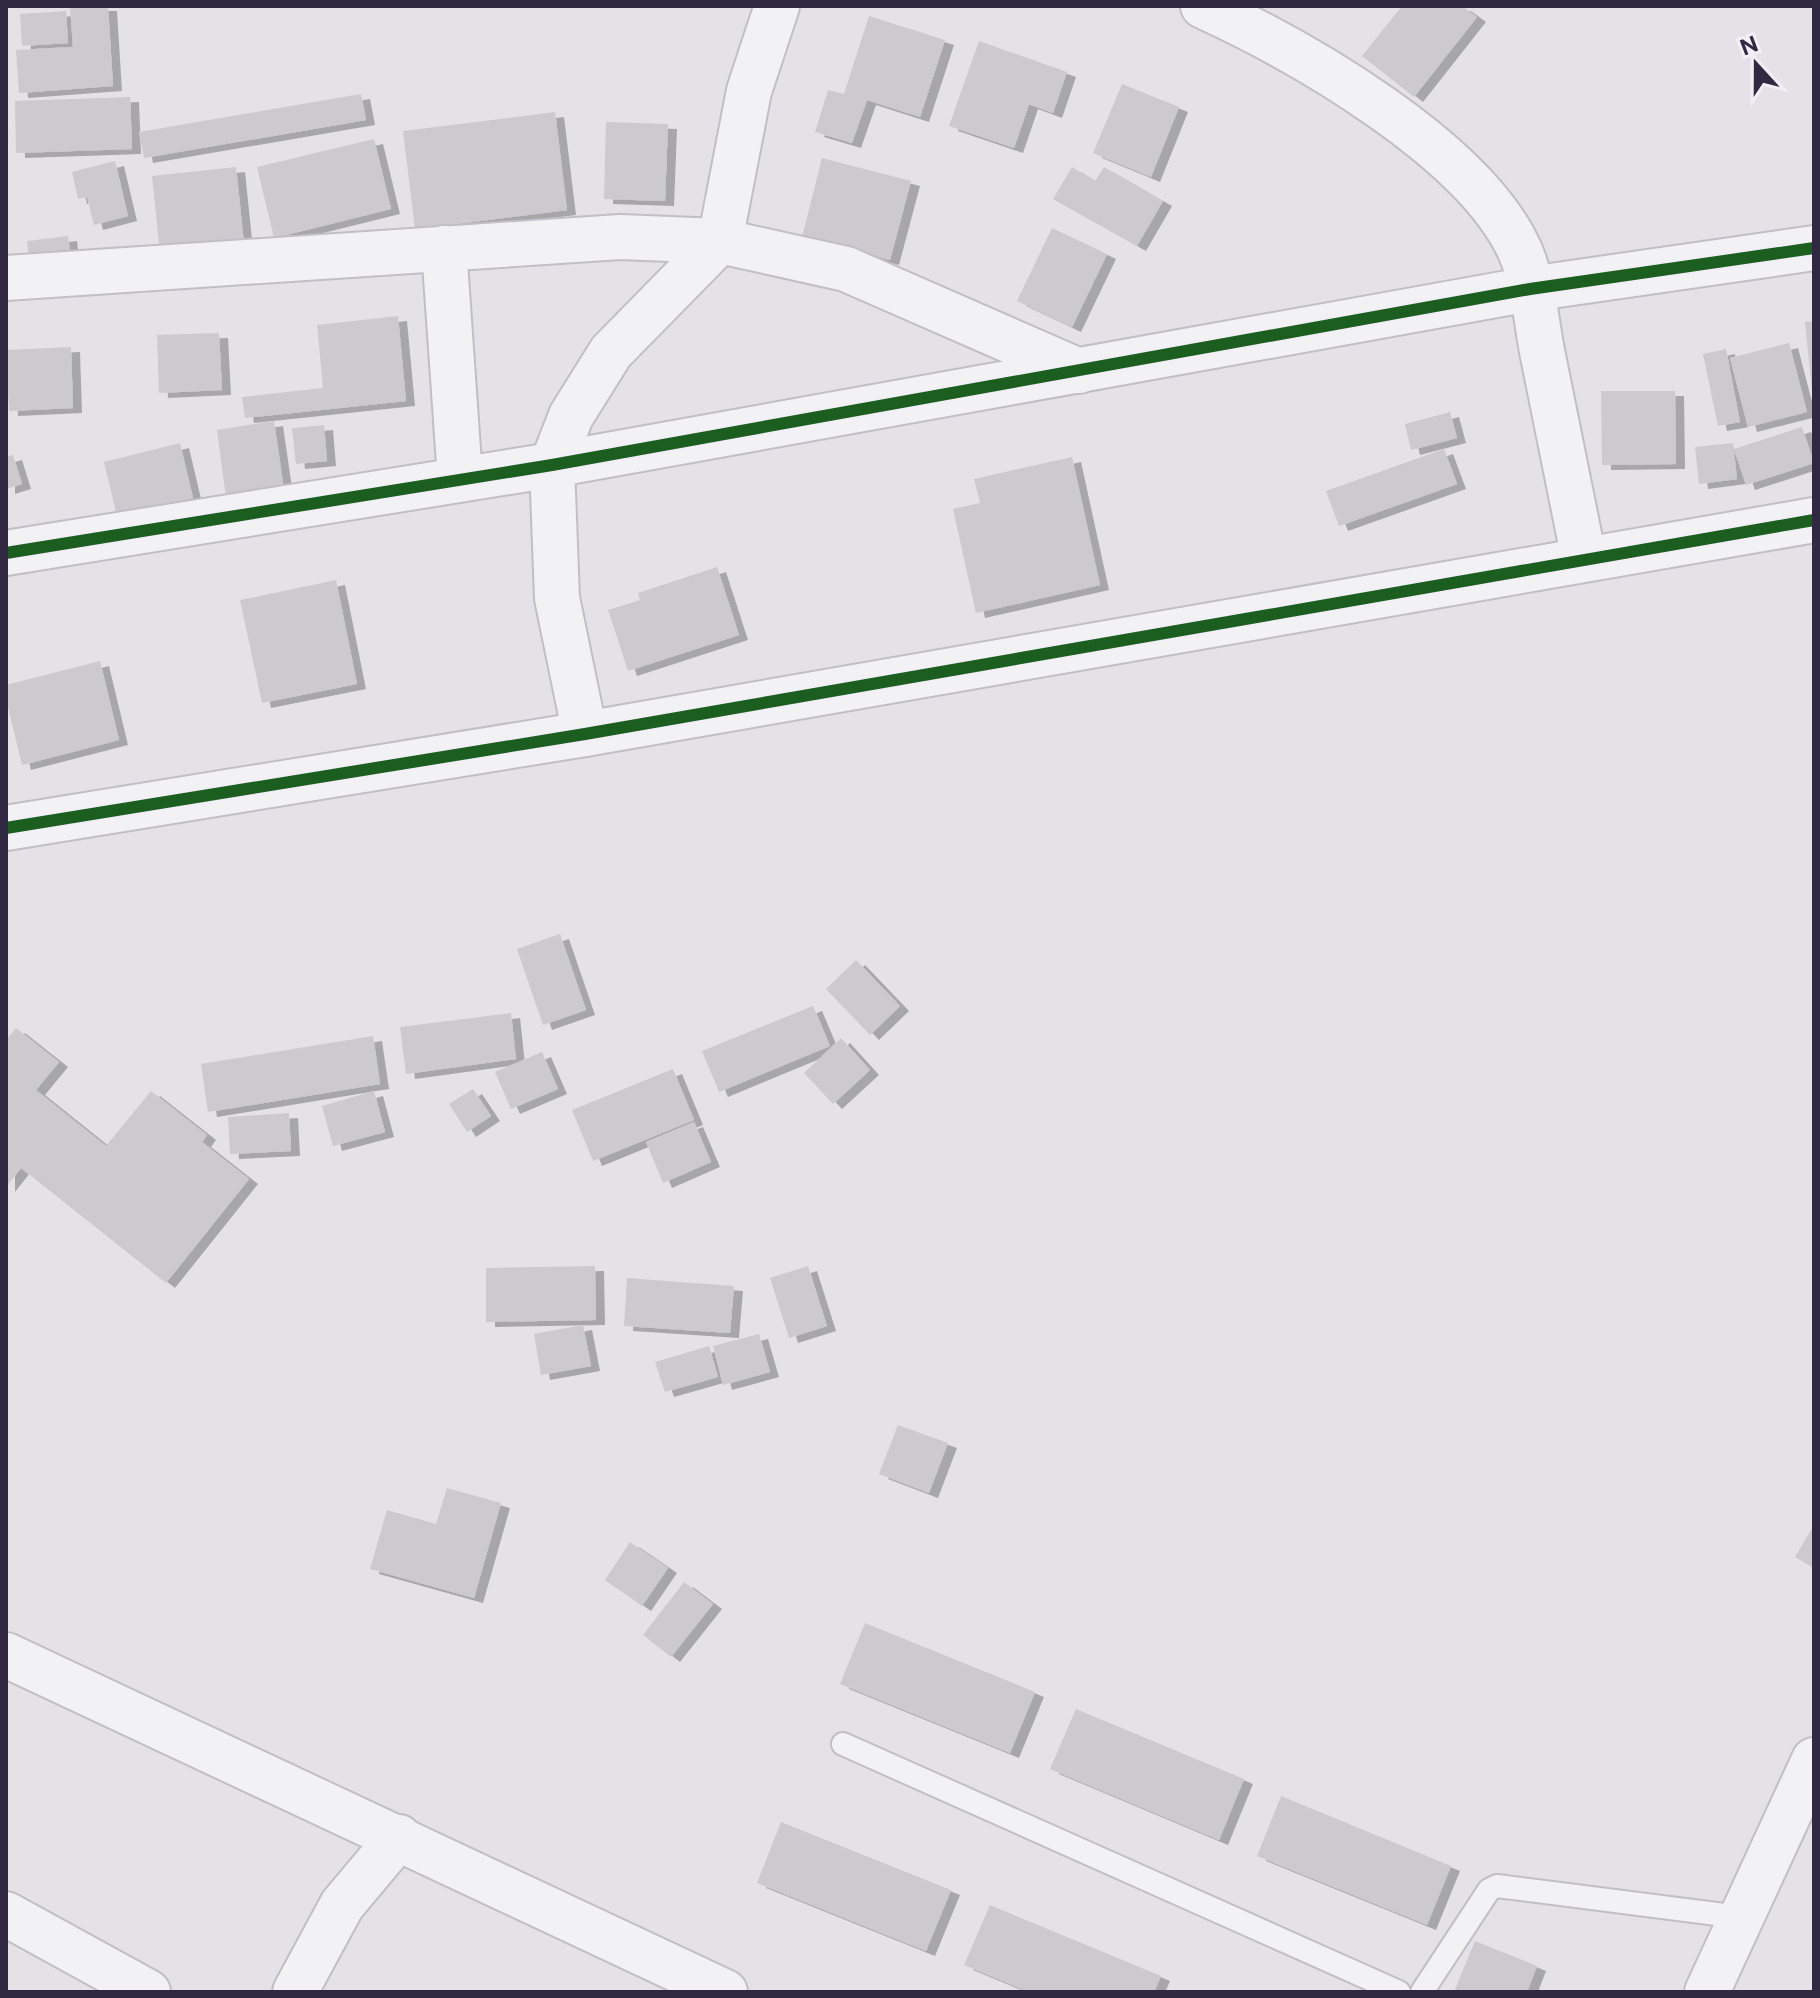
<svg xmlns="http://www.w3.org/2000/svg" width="1820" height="1998" font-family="'Public Sans',sans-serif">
<defs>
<filter id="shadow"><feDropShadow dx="9" dy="5" stdDeviation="0" flood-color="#0004"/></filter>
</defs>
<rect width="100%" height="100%" fill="#e4e2e7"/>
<!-- building -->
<g fill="#ccc9cf" filter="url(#shadow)">
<polygon points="70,6 108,6 113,86 19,93 16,50 73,47"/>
<polygon points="1402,6 1462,6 1477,17 1414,97 1362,56"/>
<polygon points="66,11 68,43 22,46 20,14"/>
<polygon points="869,16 945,40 920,117 867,100 852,143 815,132 828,90 844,94"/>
<polygon points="979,41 1067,72 1053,113 1029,104 1014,148 949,126"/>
<polygon points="1122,84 1179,107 1151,177 1093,153"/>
<polygon points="361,94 366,120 144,158 139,132"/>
<polygon points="130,97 132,149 16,153 15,101"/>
<polygon points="555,112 567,210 415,229 403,131"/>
<polygon points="606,122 668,124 665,201 604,199"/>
<polygon points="374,139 391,209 274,238 257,167"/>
<polygon points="822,158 911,181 890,260 802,237"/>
<polygon points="115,161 128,216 94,225 87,197 78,199 72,172"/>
<polygon points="236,167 244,244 160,253 152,176"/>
<polygon points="1072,167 1095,181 1104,167 1163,201 1137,246 1053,199"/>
<polygon points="1052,228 1107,254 1072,327 1017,301"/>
<polygon points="68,236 71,259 30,264 27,241"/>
<polygon points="398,316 406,401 245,418 242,397 323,388 317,325"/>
<polygon points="1814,321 1814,392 1812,392 1805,322"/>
<polygon points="219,333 222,390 159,393 157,335"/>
<polygon points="1789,343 1807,412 1748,427 1730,358"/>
<polygon points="71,347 73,408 9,411 6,350"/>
<polygon points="1726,349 1740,422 1718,426 1703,354"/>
<polygon points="1601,391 1675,391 1676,464 1602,465"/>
<polygon points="1450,412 1457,438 1411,450 1405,424"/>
<polygon points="274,421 285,497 227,505 217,430"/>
<polygon points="324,425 327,461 296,464 292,428"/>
<polygon points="1802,427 1814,463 1746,485 1734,449"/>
<polygon points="180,443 193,498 117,516 104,462"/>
<polygon points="1733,443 1737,479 1699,484 1695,447"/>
<polygon points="1444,449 1457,484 1339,526 1326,491"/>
<polygon points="13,455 22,484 6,489 6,457"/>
<polygon points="1072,457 1100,585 976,613 953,509 980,503 974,479"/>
<polygon points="717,567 739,635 628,671 608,610 640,600 638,593"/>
<polygon points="336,580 357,684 262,703 240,600"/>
<polygon points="100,661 119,740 22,765 6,699 6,685"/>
<polygon points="560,934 586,1010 543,1025 517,949"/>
<polygon points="856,960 900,1006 870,1035 826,989"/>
<polygon points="813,1006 830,1046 719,1092 702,1051"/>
<polygon points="511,1013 516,1059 406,1074 400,1027"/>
<polygon points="16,1028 59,1062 36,1090 106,1146 151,1091 207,1135 202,1142 249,1179 166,1283 21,1168 6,1187 6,1040"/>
<polygon points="373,1036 380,1084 208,1112 201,1064"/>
<polygon points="841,1038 870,1070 833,1104 804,1073"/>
<polygon points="542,1052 558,1089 511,1109 495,1072"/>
<polygon points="673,1069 694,1120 593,1161 572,1110"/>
<polygon points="473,1089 491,1116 467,1132 449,1104"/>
<polygon points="374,1091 385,1132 333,1146 322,1106"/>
<polygon points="289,1113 291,1151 230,1154 228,1117"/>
<polygon points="694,1122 711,1162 663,1183 646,1142"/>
<polygon points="595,1266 596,1320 486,1322 486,1268"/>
<polygon points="808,1266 827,1326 789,1338 770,1278"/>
<polygon points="627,1278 734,1286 730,1333 624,1326"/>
<polygon points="583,1325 591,1366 541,1375 534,1334"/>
<polygon points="759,1334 770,1372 723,1385 713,1346"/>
<polygon points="709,1346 718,1377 665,1392 655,1362"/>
<polygon points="898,1425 948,1443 929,1493 879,1474"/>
<polygon points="447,1488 501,1503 474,1598 370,1569 387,1510 436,1524"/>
<polygon points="1814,1525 1814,1568 1795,1557"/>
<polygon points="630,1542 668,1568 642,1606 605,1580"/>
<polygon points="684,1582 713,1604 671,1657 643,1635"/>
<polygon points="865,1623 1035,1692 1010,1753 840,1684"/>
<polygon points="1076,1709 1244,1779 1219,1840 1050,1769"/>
<polygon points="1281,1796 1451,1866 1427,1925 1257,1856"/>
<polygon points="781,1822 951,1890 926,1951 757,1883"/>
<polygon points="990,1905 1161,1976 1154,1992 1029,1992 964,1965"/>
<polygon points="1475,1941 1537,1966 1527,1992 1454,1992"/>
</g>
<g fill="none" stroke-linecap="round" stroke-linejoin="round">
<!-- service casing -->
<g stroke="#c1bfc5" stroke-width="26">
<g id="service">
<polyline points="843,1744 1399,1992"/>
<polyline points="1422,1992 1489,1890 1497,1886 1740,1917"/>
</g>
</g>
<!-- minor casing -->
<g stroke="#c1bfc5" stroke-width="48">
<g id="minor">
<path d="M1203,6C1301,51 1475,150 1520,251C1533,280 1536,319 1542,351C1556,421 1570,490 1584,559"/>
<polyline points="444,248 460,478"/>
<polyline points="6,278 620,237 720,241 846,269 1079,371"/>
<polyline points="6,553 552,465 1530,289 1814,248"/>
<polyline points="585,734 557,598 552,465 571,416 611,352 720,241 749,91 777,6"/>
<polyline points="6,828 585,734 1814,520"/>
<polyline points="6,1655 725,1992"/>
<polyline points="6,1914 148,1992"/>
<polyline points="295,1992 342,1905 399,1837"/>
<polyline points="1707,1992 1814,1760"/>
</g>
</g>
<!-- service -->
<use href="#service" stroke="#f2f1f4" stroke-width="22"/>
<!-- minor -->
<use href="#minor" stroke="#f2f1f4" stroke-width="44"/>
<!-- cycleway casing -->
<g stroke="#f2eff7" stroke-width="17">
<g id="cycleway">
<polyline points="6,553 552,465 1530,289 1814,248"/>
<polyline points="6,828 585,734 1814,520"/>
</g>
</g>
<!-- cycleway -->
<use href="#cycleway" stroke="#1b5e20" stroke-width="12"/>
</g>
<!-- border -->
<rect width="1820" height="1998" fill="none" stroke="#312841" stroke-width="16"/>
<!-- north arrow -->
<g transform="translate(1756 64) rotate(339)" stroke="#f2eff7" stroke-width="6" paint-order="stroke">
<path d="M0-6L14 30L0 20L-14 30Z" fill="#312841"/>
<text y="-12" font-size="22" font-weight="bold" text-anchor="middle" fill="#312841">N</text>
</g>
</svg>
